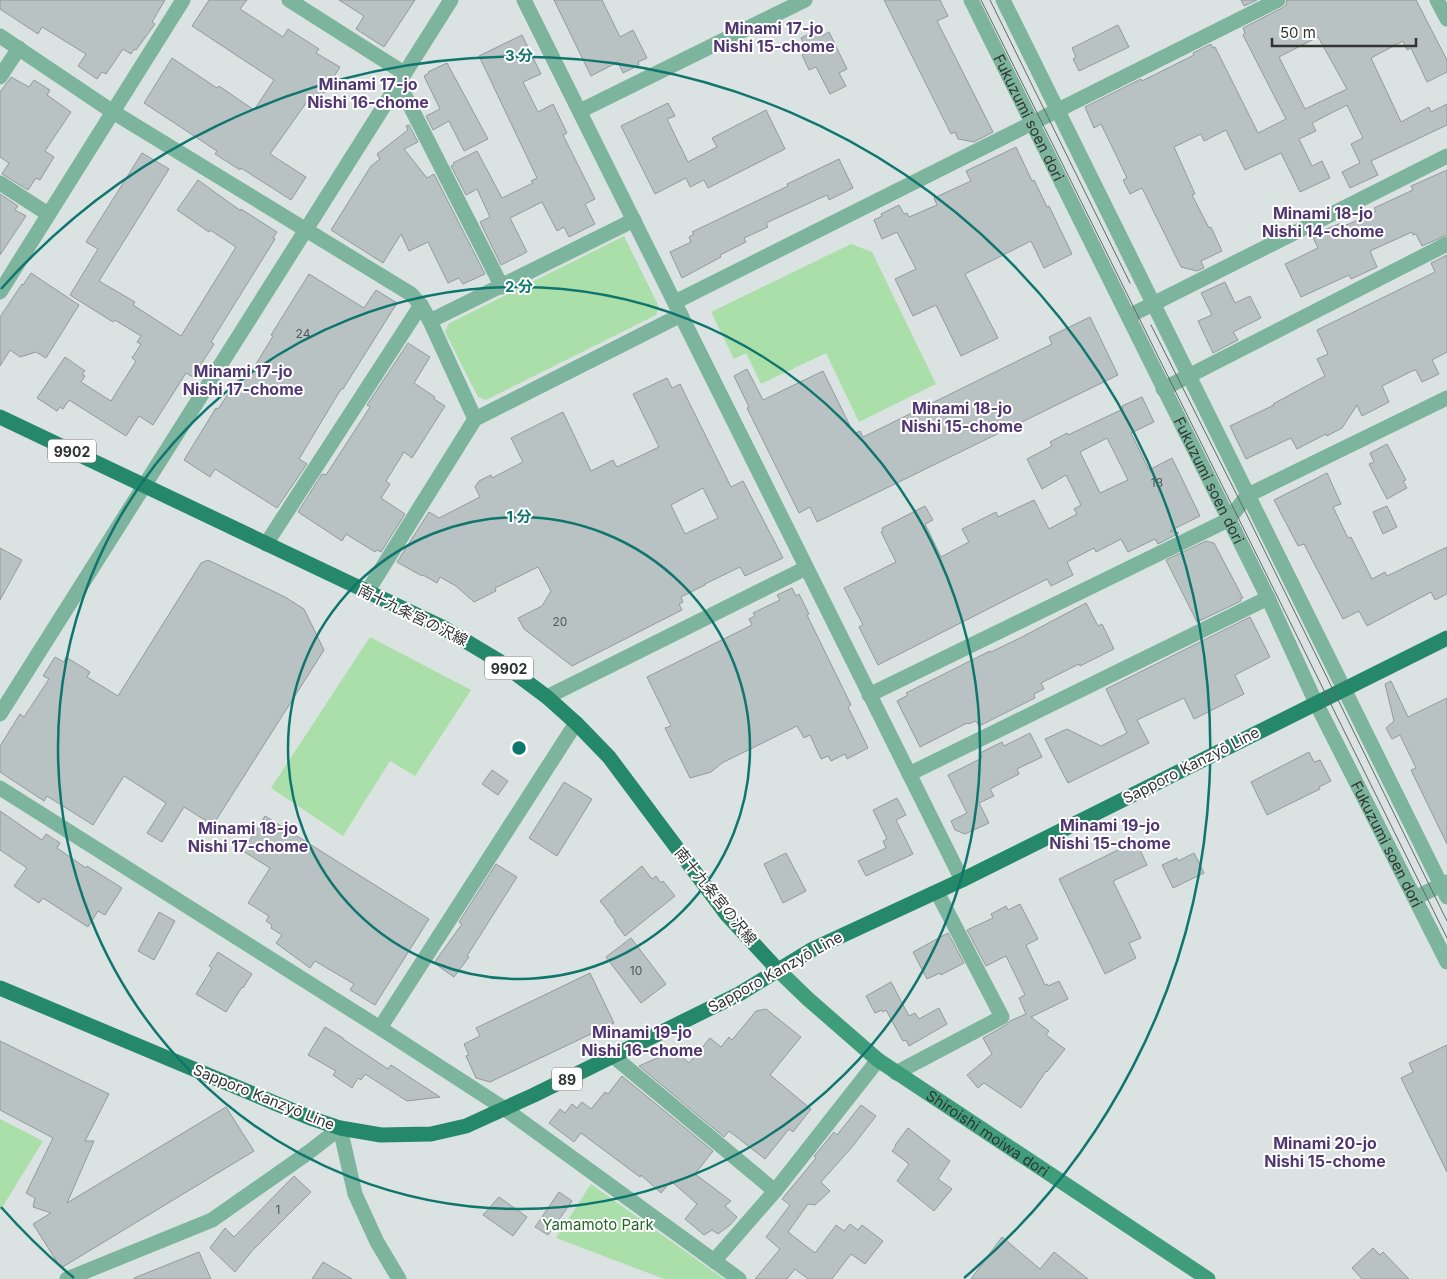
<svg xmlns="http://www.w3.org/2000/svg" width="1447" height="1279" font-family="Inter,'Noto Sans JP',sans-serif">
<rect width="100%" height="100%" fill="#dae3e2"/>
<!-- green -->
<g fill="#abdfaa">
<polygon points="624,236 659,307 656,315 486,400 478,397 445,332 448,324"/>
<polygon points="851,244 872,252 936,384 859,422 826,353 761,384 746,353 734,359 711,312"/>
<polygon points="370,637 471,690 415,776 390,761 343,836 271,788"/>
<polygon points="0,1119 43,1141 0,1211"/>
<polygon points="591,1184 724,1279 664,1279 556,1238"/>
</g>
<!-- building -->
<g fill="#b9c2c3" stroke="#929a9c" fill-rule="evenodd">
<polygon points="0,0 165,0 152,22 155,24 136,50 134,49 131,54 123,49 106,74 102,72 97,79 78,66 86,54 42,27 38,34 0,9"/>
<polygon points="209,0 247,0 240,9 283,37 288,29 319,49 316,53 340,67 319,101 311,96 270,154 306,177 291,200 241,168 240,170 215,154 217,151 144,103 172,58 217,88 219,86 254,110 274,80 192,26"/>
<polygon points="339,0 415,0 384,47 356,29 364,16"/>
<polygon points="554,0 602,0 620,37 633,30 647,58 638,62 639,65 623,73 618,62 591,76"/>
<polygon points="884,0 940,0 948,16 937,21 993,132 974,142 958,139 955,132 951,134"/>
<polygon points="1241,0 1257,0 1244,6"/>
<path d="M1287,0H1416L1447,60V72L1427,82L1411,48L1407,50L1403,41L1371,58L1401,122L1429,107L1431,112L1447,104V125L1371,161L1378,175L1350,188L1342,172L1360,163L1351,144L1363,138L1347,105L1312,123L1316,131L1299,139L1312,166L1322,161L1330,178L1300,192L1281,153L1245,170L1226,130L1204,141L1201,134L1174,147L1195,194L1192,195L1209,228L1211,227L1222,251L1201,261L1204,268L1197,271L1181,267L1142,188L1130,194L1123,180L1127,178L1101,124L1094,128L1085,107L1141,79L1142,81L1194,55L1193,53L1211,44L1213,48L1215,47L1258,133L1286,119L1243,35L1245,33L1243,28L1282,8L1286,5ZM1318,37L1347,89L1305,109L1279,57Z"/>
<polygon points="1118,25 1129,47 1079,71 1073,59 1076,57 1072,48"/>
<polygon points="818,29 822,36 829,32 847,69 839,73 846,86 830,94 816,67 809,70 802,55 808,52 801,38"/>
<polygon points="522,35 541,74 523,82 538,112 553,104 567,133 563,135 595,199 585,204 595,224 569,237 564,227 557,231 542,202 510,218 527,252 501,265 480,222 490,217 477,189 466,195 451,166 454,165 453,163 477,151 502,198 533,183 531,181 537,178 479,56"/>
<polygon points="447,63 488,139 464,151 449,121 433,130 426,116 440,109 424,76 429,73 428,72"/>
<polygon points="11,77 29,87 34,80 50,90 47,95 71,112 45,151 54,157 40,180 36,178 28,190 2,174 9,163 0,157 0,92"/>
<polygon points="668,103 675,116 667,119 688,162 717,147 712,138 766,110 785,149 708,188 704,180 690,187 686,178 655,194 621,126"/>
<polygon points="409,125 418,142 404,149 427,178 434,174 485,274 463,284 459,278 448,283 428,242 409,251 401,234 383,263 331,230 371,166 380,159 377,154 408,130 406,126"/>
<polygon points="1016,147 1032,181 1034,180 1047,207 1049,206 1072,254 1044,268 1031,241 965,274 998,338 961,356 936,305 913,316 895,279 916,269 897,232 882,239 874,220 882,216 881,214 899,205 904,214 907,213 909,217 937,205 934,198 971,181 966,171"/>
<polygon points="142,153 169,169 99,281 135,302 133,305 181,336 236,247 210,230 209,232 177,210 198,180 241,211 241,209 277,232 273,238 275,239 211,342 214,344 193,377 186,373 153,425 139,416 126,436 69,400 63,409 60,407 57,411 37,398 65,357 85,371 82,374 85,376 81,382 111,401 136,361 132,358 141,344 137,342 141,336 115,320 113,322 70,295 98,249 86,242"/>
<polygon points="839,159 853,188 829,200 827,195 766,223 768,227 744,238 746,242 720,255 721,257 682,278 670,252 691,242 689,237 694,234 692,232 788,186 787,184"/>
<polygon points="1447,170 1447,235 1422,246 1416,234 1413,235 1412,232 1370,251 1377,267 1351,279 1349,275 1301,297 1285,264 1318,248 1312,235 1341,223 1342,226 1349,224 1376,211 1374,208 1413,190 1411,186"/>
<polygon points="0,194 18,206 15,210 26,216 0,255"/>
<polygon points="1447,255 1447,352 1432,360 1439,374 1422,382 1416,370 1412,371 1382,386 1389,402 1362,416 1357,405 1342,428 1327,436 1326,434 1297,449 1291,438 1246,459 1230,426 1274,405 1273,404 1325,376 1317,359 1328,354 1317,330 1435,272 1431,263"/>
<polygon points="31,273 79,305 46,358 36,352 20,357 10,350 0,366 0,317 22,284 23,285"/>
<polygon points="309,274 364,308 376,290 397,303 343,389 341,389 299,459 307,464 277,508 215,469 210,477 184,460 216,408 218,409 241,375 247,379 273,336 271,335"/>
<polygon points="1225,282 1235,303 1250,296 1261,318 1233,332 1238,340 1213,353 1198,321 1212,315 1201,293"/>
<polygon points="1090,317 1118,375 817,522 810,507 799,513 747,408 749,407 734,376 747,369 763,400 823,371 854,434 860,431 863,437 1052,344 1049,337"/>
<polygon points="408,343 430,357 414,383 435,397 434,399 445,406 412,458 404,452 386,481 390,484 381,498 405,514 381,552 377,550 375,552 346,534 342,541 298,512 322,474 326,475 370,407 367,405"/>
<path d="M667,378L672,388L680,384L731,487L743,481L783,558L745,576L740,567L705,584V585L681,597L683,602L679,604L682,610L572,666L524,629L518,618L542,606L551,591L538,567L495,588L496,591L474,602L456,586L440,577L437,583L423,575L422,576L397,562L429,512L439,518L480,497L475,487L479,481L491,475L492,478L523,462L511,438L563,412L591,471L613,460L617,467L659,447L633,394ZM703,488L718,518L685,534L671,505Z"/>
<path d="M1142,397L1154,422L1131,433L1149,470L1172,458L1200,516L1170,531L1179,533L1158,544L1155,539L1128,552L1121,539L1096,552L1094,548L1067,562L1073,575L1051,586L1047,579L878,665L859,627L863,625L844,588L896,562L881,532L883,531L882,528L925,506L933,520L925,524L941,557L969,542L962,529L996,512L998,517L1034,500L1049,529L1077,514L1074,509L1081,505L1066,475L1042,489L1027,459L1052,446L1050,442L1067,433L1068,435L1123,409L1122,406ZM1107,438L1128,480L1100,493L1080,452Z"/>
<polygon points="1387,444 1406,480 1403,481 1407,488 1387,499 1369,464 1374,462 1370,453"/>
<polygon points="1327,473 1341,504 1333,507 1348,538 1351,537 1372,579 1385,572 1387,576 1447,547 1447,594 1435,600 1431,592 1367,626 1359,611 1343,619 1304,544 1298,546 1274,500"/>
<polygon points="1387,506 1397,527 1383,534 1373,512"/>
<polygon points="1206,541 1214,543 1243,598 1240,599 1241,601 1197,622 1166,560"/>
<polygon points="0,548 22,560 0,600"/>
<polygon points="208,560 285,597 304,609 324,650 213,825 184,807 162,842 147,833 166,803 124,776 93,825 47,796 44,801 0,772 0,746 20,714 24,717 49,679 43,676 55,657 64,662 66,657 90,672 87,677 118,696 201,563"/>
<polygon points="792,588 796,596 799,594 809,614 807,615 851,705 848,707 868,748 847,759 845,754 831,761 828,756 821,759 810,735 804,738 797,726 722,763 711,772 690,778 665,728 671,726 647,677 752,625 749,619 755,616 753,613 780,600 777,595"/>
<polygon points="1086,603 1098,626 1102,624 1114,649 1080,666 1079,664 1041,683 1044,689 1034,694 1035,698 979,726 976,721 968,724 967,723 920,747 897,701 908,695 906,693 990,651 991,652 1020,638"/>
<polygon points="1250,617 1270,657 1235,675 1244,694 1194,719 1184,698 1137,720 1149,743 1068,783 1045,739 1067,729 1101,746 1127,733 1106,689"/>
<polygon points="1391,681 1408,717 1447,698 1447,844 1411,770 1416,768 1400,735 1392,739 1386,728 1394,721 1385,684"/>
<polygon points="1030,733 1042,757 1017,769 1019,774 990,789 994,796 979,803 989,823 965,834 955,830 951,821 967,813 948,775 982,758 980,753 1002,742 1004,746"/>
<polygon points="1309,752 1314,762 1320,760 1331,781 1319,787 1320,789 1267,815 1251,782"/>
<polygon points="492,770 508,781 498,795 482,784"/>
<polygon points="564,782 592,799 557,856 529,838"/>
<polygon points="897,798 906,815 896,820 913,854 866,876 858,861 886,848 883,841 887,839 873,810"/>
<polygon points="0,811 42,840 46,834 60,843 57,848 86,868 87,866 122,888 105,915 98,911 88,927 43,898 39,903 14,886 27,868 0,850"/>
<polygon points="265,816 429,919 375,1005 350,990 354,984 315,961 310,968 276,943 282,935 271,928 272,925 266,921 269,916 248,903 270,868 243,851"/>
<polygon points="1136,841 1147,865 1113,881 1141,938 1129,943 1136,958 1105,974 1059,879"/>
<polygon points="786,853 806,891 783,903 764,864"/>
<polygon points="1194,853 1204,873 1173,888 1162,865 1177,858 1178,861"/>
<polygon points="496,864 517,877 467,956 469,957 454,977 434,963 462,924 459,922"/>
<polygon points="642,866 652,879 656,876 661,883 663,881 675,896 625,936 614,921 615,920 600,901"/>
<polygon points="1020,904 1038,939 1026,945 1045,985 1047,984 1048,986 1059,981 1068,999 1031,1017 1049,1031 1046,1035 1065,1049 1047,1072 1046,1071 1021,1108 984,1083 978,1088 967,1075 992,1054 983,1038 1006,1025 1010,1021 1026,1014 1019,998 1025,995 1006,956 986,966 967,930 993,918 991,914 1006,906 1008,910"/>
<polygon points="159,912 175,921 154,960 138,951"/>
<polygon points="948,933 964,963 941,975 940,973 927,979 913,952"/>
<polygon points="631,938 666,984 641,1003 606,957"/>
<polygon points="218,952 252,974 243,988 242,987 226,1012 196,994 212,968 209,966"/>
<polygon points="590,973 614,1023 490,1082 476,1078 466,1056 469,1055 464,1044 480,1036 476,1028"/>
<polygon points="891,982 909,1016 915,1013 919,1019 939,1008 947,1024 909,1046 906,1040 903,1041 886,1010 883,1012 882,1010 875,1013 866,996"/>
<polygon points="766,1009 801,1037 770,1075 811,1109 793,1132 789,1129 765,1159 729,1131 724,1137 639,1066 664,1055 668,1058 675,1051 689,1063 710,1038 721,1047 729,1037 732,1040 756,1011"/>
<polygon points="325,1027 343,1038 343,1039 388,1069 391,1065 440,1097 407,1101 365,1074 361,1080 358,1078 352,1088 333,1075 336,1071 308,1055"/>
<polygon points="0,1041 109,1094 85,1141 94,1141 67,1203 226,1107 254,1151 61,1268 33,1224 51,1213 33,1207 35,1198 26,1193 53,1138 0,1110"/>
<polygon points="1447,1045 1447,1172 1401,1078 1413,1072 1409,1063"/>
<polygon points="622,1076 713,1151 695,1174 731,1201 725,1206 737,1217 730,1225 718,1234 712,1230 704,1235 685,1219 697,1204 671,1181 661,1193 641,1175 640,1177 581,1133 574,1142 549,1123 560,1109 565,1113 572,1104 577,1108 582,1102 591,1109 605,1092 608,1094"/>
<polygon points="861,1105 876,1116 852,1147 821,1182 830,1191 815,1205 808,1204 788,1232 815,1253 836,1225 844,1231 850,1224 858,1230 862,1225 883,1241 865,1264 851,1254 832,1279 808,1279 795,1269 787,1279 755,1279 780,1249 766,1237 790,1205 782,1199 816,1158 814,1156 821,1148 834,1132 837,1135"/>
<polygon points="908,1128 950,1161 938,1179 952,1189 934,1211 897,1181 909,1164 892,1151 896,1146 895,1145"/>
<polygon points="294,1176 311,1192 252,1251 235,1272 210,1248 225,1228 234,1237"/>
<polygon points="559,1192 572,1201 548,1235 535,1227"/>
<polygon points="499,1197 527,1217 513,1236 483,1215"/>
<polygon points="1002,1237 1040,1269 1054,1252 1088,1279 971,1279"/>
<polygon points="1373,1248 1380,1255 1383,1252 1409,1279 1362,1279 1352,1268"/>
<polygon points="199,1252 211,1279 134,1279 134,1278"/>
<polygon points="323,1262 352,1279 312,1279"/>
</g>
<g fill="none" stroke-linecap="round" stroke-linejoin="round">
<!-- minor -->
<g stroke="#7cb49d" stroke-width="15">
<polyline points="289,0 404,73"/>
<polyline points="524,0 962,880"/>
<polyline points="1437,0 1447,19"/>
<polyline points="0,36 113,112 411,294 421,305 430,321 475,419"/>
<polyline points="0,77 19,48"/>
<polyline points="398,82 502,287"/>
<polyline points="580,111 805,0"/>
<polyline points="0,183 48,214"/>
<polyline points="0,292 183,0"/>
<polyline points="675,302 1278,0"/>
<polyline points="1129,316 1447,156"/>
<polyline points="430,321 634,220"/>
<polyline points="1163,389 1447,244"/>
<polyline points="266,544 421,305"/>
<polyline points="367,592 475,419 681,315"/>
<polyline points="869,695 1228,520 1248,495 1447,398"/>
<polyline points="547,697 806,568"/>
<polyline points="0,714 144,486"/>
<polyline points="909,774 1268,598"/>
<polyline points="0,788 380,1028 505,1109 739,1279"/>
<polyline points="1415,898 1447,882"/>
<polyline points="380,1028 576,723"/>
<polyline points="613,1056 775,1191"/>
<polyline points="896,1073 1002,1017 937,892"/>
<polyline points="714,1261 775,1191 878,1060"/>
<polyline points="67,1279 212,1220 309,1152 340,1128 355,1194 377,1242 399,1279"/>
</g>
<!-- tertiary -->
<g stroke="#7cb49d" stroke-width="15">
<path id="s1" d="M971,0L1268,598L1316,703L1447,962"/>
<polyline points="1003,0 1447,897"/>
<polyline points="144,486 451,0"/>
</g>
<!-- secondary -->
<path stroke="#3f9d7c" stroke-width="15" id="s2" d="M779,971L808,999L878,1060L1208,1279"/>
<!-- primary -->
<g stroke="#258868" stroke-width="15">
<polyline points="0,417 442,627 499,661 547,697 576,723 609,757 727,915 779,971"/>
<polyline points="0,988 313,1119 340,1128 381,1135 431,1134 466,1126 534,1095 739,994 813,949 962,880 1447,638"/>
</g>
<!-- tram -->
<g stroke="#636867" stroke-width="1">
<polyline points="981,0 1447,938"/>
<polyline points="990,0 1130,283"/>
<polyline points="1151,325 1241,503 1447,921"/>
</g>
</g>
<!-- distance rings -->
<g fill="none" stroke="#0f766e" stroke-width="2.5">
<circle cx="519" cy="748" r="231"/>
<circle cx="519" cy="748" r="461"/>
<path d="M74 1278A692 692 0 0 1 1 1207M1 289A692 692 0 1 1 964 1278"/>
</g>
<g text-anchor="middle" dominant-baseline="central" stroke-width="4" stroke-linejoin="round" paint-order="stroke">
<!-- number labels -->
<g font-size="12" fill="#525857">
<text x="303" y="333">24</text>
<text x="1157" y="482">13</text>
<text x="560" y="621">20</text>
<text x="636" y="970">10</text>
<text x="278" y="1209">1</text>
</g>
<!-- shield labels -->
<g fill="#fff" stroke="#6e7170" stroke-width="1">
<rect x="48" y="439.5" width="48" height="23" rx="4"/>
<rect x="485" y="656.5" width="48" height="23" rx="4"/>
<rect x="552" y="1067.5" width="30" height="23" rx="4"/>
</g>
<g font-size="14" font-weight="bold" fill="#303433">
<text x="72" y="451">9902</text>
<text x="509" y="668">9902</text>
<text x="567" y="1079">89</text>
</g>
<!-- street labels -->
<g font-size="15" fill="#303433" stroke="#fff">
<text stroke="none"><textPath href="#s1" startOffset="131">Fukuzumi soen dori</textPath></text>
<text stroke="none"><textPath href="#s1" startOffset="536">Fukuzumi soen dori</textPath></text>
<text transform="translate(413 615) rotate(26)">南十九条宮の沢線</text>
<text transform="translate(1191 765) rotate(-27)">Sapporo Kanzyō Line</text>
<text stroke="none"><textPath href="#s1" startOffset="941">Fukuzumi soen dori</textPath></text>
<text transform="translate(716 896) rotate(51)">南十九条宮の沢線</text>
<text transform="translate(775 972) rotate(-29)">Sapporo Kanzyō Line</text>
<text transform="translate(264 1097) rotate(22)">Sapporo Kanzyō Line</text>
<text stroke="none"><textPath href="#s2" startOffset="265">Shiroishi moiwa dori</textPath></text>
</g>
<!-- park labels -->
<g font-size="15" fill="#216725" stroke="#fff">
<text x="598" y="1224">Yamamoto Park</text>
</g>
<!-- neighbourhood labels -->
<g font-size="16" font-weight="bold" fill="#513772" stroke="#fff">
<text x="774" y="28">Minami 17-jo<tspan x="774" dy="18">Nishi 15-chome</tspan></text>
<text x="368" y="84">Minami 17-jo<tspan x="368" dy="18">Nishi 16-chome</tspan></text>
<text x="1323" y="213">Minami 18-jo<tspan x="1323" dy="18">Nishi 14-chome</tspan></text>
<text x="243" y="371">Minami 17-jo<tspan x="243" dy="18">Nishi 17-chome</tspan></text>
<text x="962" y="408">Minami 18-jo<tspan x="962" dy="18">Nishi 15-chome</tspan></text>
<text x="1110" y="825">Minami 19-jo<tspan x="1110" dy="18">Nishi 15-chome</tspan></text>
<text x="248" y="828">Minami 18-jo<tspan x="248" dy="18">Nishi 17-chome</tspan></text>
<text x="642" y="1032">Minami 19-jo<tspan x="642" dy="18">Nishi 16-chome</tspan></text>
<text x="1325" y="1143">Minami 20-jo<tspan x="1325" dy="18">Nishi 15-chome</tspan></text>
</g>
</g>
<circle cx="519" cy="748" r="8" fill="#0f766e" stroke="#fff" stroke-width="2.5"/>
<g font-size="15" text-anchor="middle" font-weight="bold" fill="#0f766e" stroke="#fff" stroke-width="4" stroke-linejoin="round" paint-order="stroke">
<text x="519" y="61">3 分</text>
<text x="519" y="292">2 分</text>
<text x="519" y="522">1 分</text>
</g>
<!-- scale -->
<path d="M1272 38v8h144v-8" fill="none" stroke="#303433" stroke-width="2.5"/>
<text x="1280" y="38" font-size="15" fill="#303433" stroke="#ffffff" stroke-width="4" paint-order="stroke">50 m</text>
</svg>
